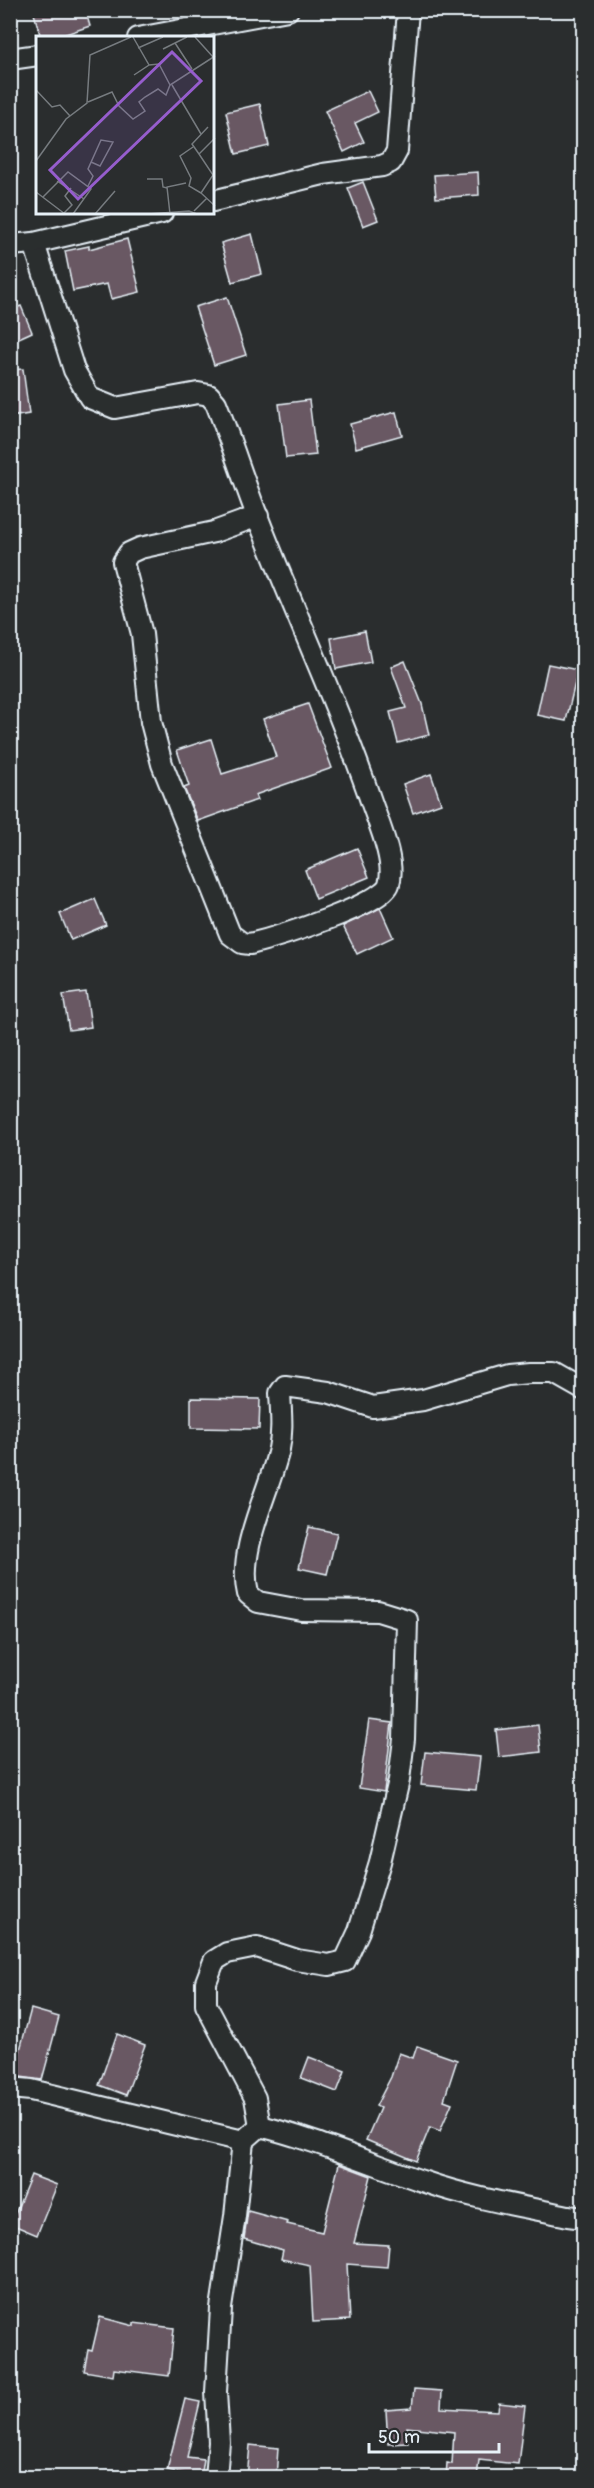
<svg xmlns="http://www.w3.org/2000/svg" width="594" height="2488" font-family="Pangolin,sans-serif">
<rect width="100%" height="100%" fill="#2a2d2e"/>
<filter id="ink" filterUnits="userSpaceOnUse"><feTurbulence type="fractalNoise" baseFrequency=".0167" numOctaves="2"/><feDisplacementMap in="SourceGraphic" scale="12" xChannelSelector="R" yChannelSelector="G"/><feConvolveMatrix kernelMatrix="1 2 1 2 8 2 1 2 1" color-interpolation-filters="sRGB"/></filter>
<g filter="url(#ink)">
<!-- building -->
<g fill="#695863" stroke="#e8f1f8" stroke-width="1.5">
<polygon points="33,10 85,10 90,26 54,38 41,38"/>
<polygon points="368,91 378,112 355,123 364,142 344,152 325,111"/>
<polygon points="260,104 269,146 236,154 226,112"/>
<polygon points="478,172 479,195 436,198 434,175"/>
<polygon points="363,182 378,220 363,226 348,188"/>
<polygon points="252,234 262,274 232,282 221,243"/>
<polygon points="127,239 140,292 111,299 107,284 73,291 65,251 89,246 89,249"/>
<polygon points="227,297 246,355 214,365 195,307"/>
<polygon points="21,306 32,332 10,342 10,310"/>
<polygon points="23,369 29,414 10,417 10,370"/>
<polygon points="309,400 316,455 286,458 279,404"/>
<polygon points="396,412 402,435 356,448 350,424"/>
<polygon points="365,631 371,662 336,669 331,638"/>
<polygon points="405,661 422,704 429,735 398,743 390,712 406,708 391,667"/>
<polygon points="548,664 578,670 566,721 537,715"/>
<polygon points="308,704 332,768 255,795 257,800 198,821 184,788 189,786 177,750 211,739 222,774 276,757 263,719"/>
<polygon points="431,774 441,803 413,813 403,784"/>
<polygon points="357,848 369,877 316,899 305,870"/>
<polygon points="95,899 106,925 71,940 60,914"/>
<polygon points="380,908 393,937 357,954 343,926"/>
<polygon points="86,992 91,1027 69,1030 63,995"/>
<polygon points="191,1398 260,1399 259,1429 191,1428"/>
<polygon points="309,1527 337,1533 327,1574 299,1568"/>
<polygon points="369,1720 392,1723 384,1792 359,1788"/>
<polygon points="538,1725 541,1752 499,1757 496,1730"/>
<polygon points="425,1752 480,1757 476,1790 421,1785"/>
<polygon points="31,2009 59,2017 42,2080 13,2076"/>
<polygon points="117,2034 145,2045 126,2095 99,2085"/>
<polygon points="417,2046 457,2060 444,2100 452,2103 440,2131 430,2127 416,2161 366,2140 380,2108 376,2106 391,2077 399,2053 413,2058"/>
<polygon points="309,2057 345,2071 337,2092 301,2078"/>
<polygon points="339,2164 371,2176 354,2243 389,2245 387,2267 347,2264 350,2320 313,2322 310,2265 281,2259 283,2250 244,2239 248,2211 288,2222 287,2224 322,2232"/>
<polygon points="31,2175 57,2185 37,2235 11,2224"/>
<polygon points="100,2317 134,2326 134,2323 174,2328 169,2376 114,2369 113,2376 84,2371 88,2350 92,2351"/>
<polygon points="414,2389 442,2391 441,2408 498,2411 499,2403 525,2406 518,2464 479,2460 477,2478 446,2478 447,2463 452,2464 454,2432 407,2427 408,2443 388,2444 386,2410 412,2408"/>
<polygon points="185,2399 200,2402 187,2457 204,2459 201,2478 187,2478 187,2474 167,2470"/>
<polygon points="250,2445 278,2448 276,2478 247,2478"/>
</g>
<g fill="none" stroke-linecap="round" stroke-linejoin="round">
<!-- minor casing -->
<g stroke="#e8f1f8" stroke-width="24">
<g id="minor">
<polyline points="138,38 288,10"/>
<polyline points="10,59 38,55"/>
<polyline points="213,201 323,174 382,166 391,162 397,151 408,10"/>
<path d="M34,243L74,370L90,398L115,408L198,393L209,395L216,403C231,441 243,479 258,518C295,614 339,707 372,804C379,824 396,863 389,884C383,905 274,938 250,944L242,943L230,934L162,764L151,722L142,634L123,562L129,553L140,548L214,532L258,516"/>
<polyline points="10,245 34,243 162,213"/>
<polyline points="10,2088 31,2090 243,2141"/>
<path d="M260,2126C317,2140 370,2164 425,2182C471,2198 520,2206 568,2216L584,2218"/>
<path d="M216,2478L219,2442L216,2392L221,2308L235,2216L243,2141L260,2126L255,2098L206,2005V1982L214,1961L227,1953L257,1947L297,1960L329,1965L345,1961L359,1931L380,1862L399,1780L404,1739L407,1620L378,1611L301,1610L258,1602L248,1594C237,1549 269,1493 279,1449C283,1430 281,1413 280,1393L285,1386L328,1392L373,1407L423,1400L507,1375L529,1373H554L584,1390"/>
</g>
</g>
<!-- minor -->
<use href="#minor" stroke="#2a2d2e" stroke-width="20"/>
</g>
</g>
<!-- overview -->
<g transform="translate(36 36)">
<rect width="178" height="178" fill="#2a2d2e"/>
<path fill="none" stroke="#767b7f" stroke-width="1.5" d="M97,1L113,29L98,39M159,1L177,21M139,7L156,33M102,12L127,1M127,13L151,1M113,29L123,28L134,49M136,49L165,98M0,54L16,71L24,69L34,80M52,66L76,56L83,70L97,83L109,75L103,66L109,61L122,53L130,59L134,49L179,20M179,102L163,118L177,139L165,157L179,170M157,111L144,120L155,142L153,150L165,157M163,118L156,108L172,91M0,125L30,83L51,67L54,19L95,1M111,143H126L127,151L131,152M21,145L48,163M52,150L57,140L52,133L65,104L77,106L64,130L55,126M0,156L29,178M7,161L32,136L55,153L37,178M158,175L171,162M28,177L36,169L29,160L35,152M59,178L79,155M112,178L153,175L161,178M134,178L131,151L150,147"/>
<path fill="#965dcd" fill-opacity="0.15" stroke="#965dcd" stroke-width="3" d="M136,16L165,45L42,163L14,134Z"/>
<rect width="178" height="178" fill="none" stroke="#e8f1f8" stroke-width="3"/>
</g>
<!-- margin -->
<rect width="594" height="2488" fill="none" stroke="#2a2d2e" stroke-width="36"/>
<rect x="18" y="18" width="558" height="2452" fill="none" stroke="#e8f1f8" stroke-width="2" filter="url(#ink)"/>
<!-- scale -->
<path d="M369 2443v9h130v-9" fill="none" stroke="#e8f1f8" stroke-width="3"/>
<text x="378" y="2443" font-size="18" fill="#e8f1f8" stroke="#2a2d2e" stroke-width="4.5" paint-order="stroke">50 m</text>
</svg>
